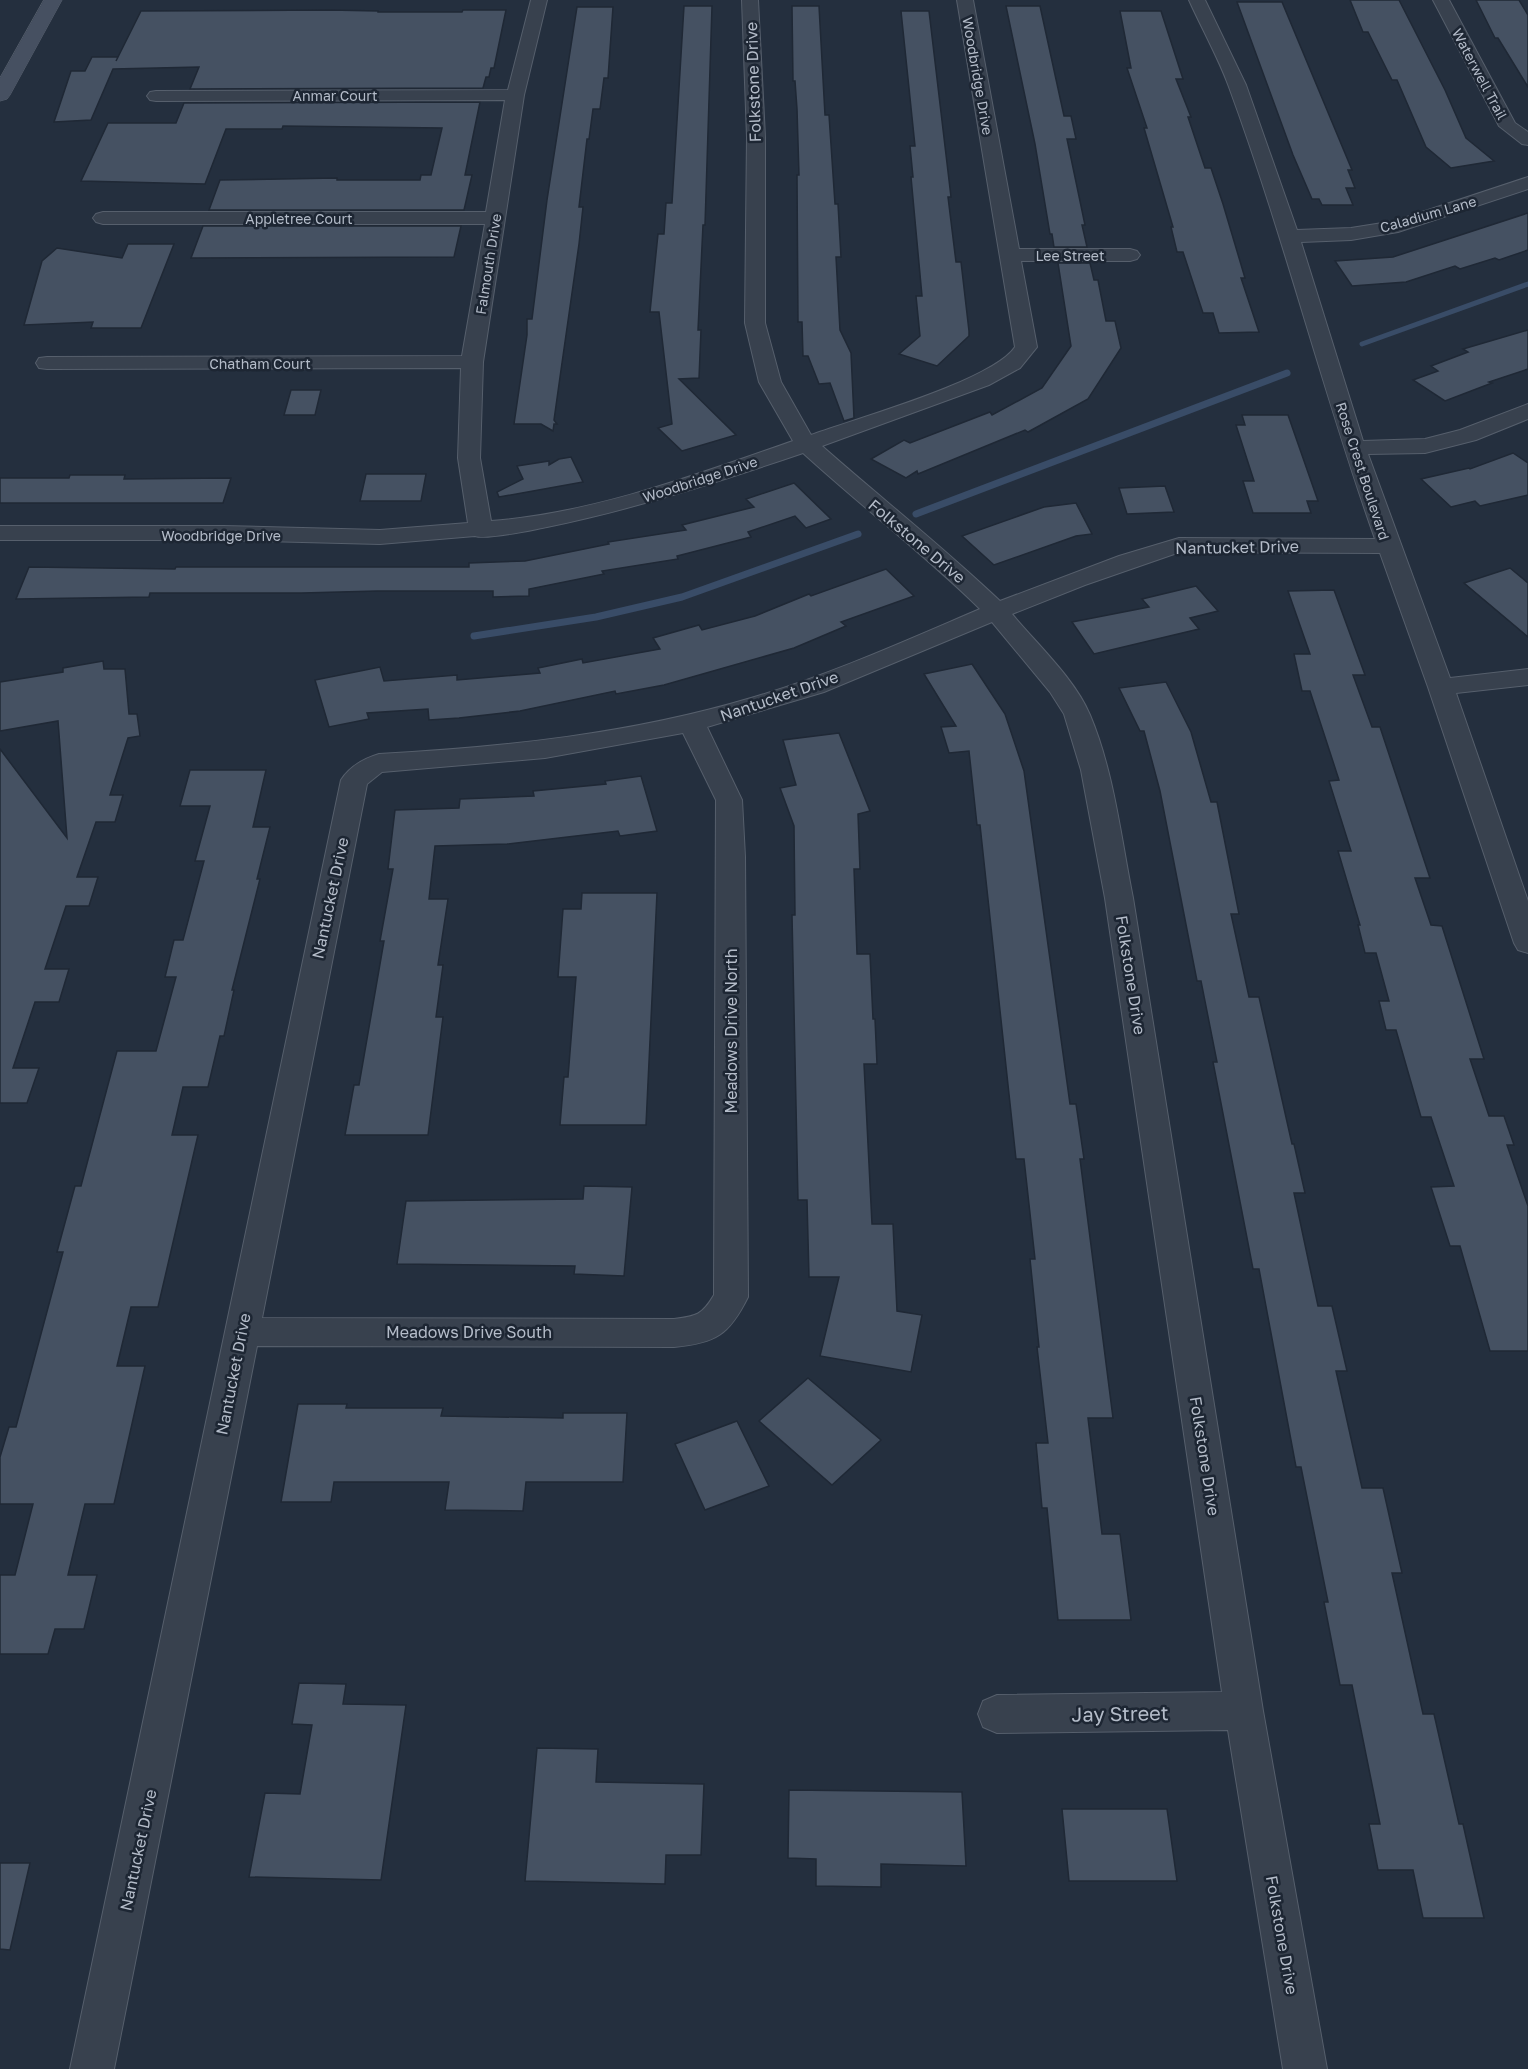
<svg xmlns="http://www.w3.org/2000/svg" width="1528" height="2069" font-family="'Golos Text',sans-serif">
<rect width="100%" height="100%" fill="#242f3e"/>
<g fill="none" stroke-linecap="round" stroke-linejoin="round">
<!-- stream-far1 -->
<polyline stroke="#394c67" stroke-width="5" points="1362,344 1528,284"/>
<!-- stream -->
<g stroke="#394c67" stroke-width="7">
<polyline points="916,514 1287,373"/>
<polyline points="474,636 596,617 682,597 858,534"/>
</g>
</g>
<!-- building -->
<g fill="#455162" stroke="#1f2835" stroke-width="1.5">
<polygon points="1350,0 1399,0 1445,90 1466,138 1494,161 1451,168 1426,147 1397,80 1392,80 1368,32 1363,32"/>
<polygon points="1476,0 1519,0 1528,15 1528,87 1498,38 1495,38"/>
<polygon points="1237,2 1282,2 1352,170 1348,170 1355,188 1346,188 1353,205 1322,205 1319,199 1312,199 1293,155"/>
<polygon points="684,6 712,6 705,225 703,225 698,330 701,330 699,378 679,379 736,435 682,451 658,428 672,424 659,312 650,312 658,234 664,234 666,203 672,203"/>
<polygon points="792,6 819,6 825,115 829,115 835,204 838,204 841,257 836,257 840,330 851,353 854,418 844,421 830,383 819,384 808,356 803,356 802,322 798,322 797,175 799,175 797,109 795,81 793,81"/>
<polygon points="1006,6 1040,6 1064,116 1071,116 1076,139 1067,139 1085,225 1082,225 1087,247 1054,247 1052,234 1050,234 1035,144"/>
<polygon points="577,7 613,7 608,78 604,78 600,109 593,109 589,139 587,139 579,207 583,207 579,244 561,370 554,420 557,424 554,424 553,431 541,424 514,424 527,335 527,319 532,319 547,200"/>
<polygon points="329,10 378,11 378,12 462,12 463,10 506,10 494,68 491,68 489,77 486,77 483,88 190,89 199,67 113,69 91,120 54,122 71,71 85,71 92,57 118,57 116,61 141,11"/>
<polygon points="901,11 929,11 951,197 948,197 956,262 961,262 969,331 969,336 937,366 899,354 920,336 916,296 922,296 911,177 913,177 910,146 915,146"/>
<polygon points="1120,11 1161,11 1183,79 1176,79 1191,117 1188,117 1205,168 1211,168 1223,204 1245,278 1241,278 1259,332 1219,333 1213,313 1203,313 1183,252 1177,252 1171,227 1173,227 1144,128 1147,128 1127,68 1131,68"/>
<polygon points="480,102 465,175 472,175 464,210 209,210 220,180 337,178 337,180 420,180 421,175 431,175 442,128 283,126 282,129 226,129 205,184 81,181 108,123 176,123 184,103"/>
<polygon points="1528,213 1528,250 1499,260 1495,258 1460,269 1455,266 1406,282 1352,286 1335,261 1393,257"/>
<polygon points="203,226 461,226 454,257 191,258"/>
<polygon points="128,244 174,244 141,328 91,328 93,322 24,325 42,261 57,248 122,258"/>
<polygon points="1058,263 1090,263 1094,280 1098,280 1106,321 1115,321 1121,348 1088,399 1028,432 1025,430 918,474 917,471 906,478 871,459 904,440 910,443 990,412 992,415 1042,388 1071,346"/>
<polygon points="1528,330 1528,369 1489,382 1492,383 1445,401 1413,380 1438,371 1431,366 1468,352 1463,349"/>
<polygon points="291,390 321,390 315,415 284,415"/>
<polygon points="1242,415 1288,415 1318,501 1307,501 1311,513 1253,513 1243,481 1254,481 1236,425 1245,425"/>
<polygon points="1513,453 1528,463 1528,495 1480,506 1475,501 1451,507 1421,479 1469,468 1470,469"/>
<polygon points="571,457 583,482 499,497 497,492 523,479 517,466 549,461 549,465 559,459"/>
<polygon points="366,474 426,474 421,501 360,501"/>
<polygon points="70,475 125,475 124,479 231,478 223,503 0,503 0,478 69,478"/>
<polygon points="794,483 831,519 806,528 795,516 748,532 751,537 677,556 678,559 602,571 604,574 529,589 529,596 493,597 493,591 377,591 302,593 150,593 149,597 16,599 29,567 175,569 176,567 469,567 469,563 525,561 609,544 608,542 686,530 682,525 754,507 746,499"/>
<polygon points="1165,486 1174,512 1127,514 1119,488"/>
<polygon points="1076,503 1092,534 1076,536 994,565 962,536 1044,507"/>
<polygon points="1510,568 1528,583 1528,637 1464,583"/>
<polygon points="886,569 914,596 841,622 846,626 794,648 664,685 616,694 615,691 520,711 459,718 429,720 428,709 367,713 369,719 329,727 315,680 380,667 384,681 457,675 457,680 540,673 538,668 582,659 583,663 660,649 653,638 699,625 702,630 755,616 809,594 811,596"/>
<polygon points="1196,586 1218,611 1190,618 1199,629 1094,654 1072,622 1149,607 1142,599"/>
<polygon points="1334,590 1365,675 1353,675 1372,727 1380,727 1430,878 1415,878 1431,925 1442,926 1484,1059 1470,1059 1489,1116 1504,1116 1514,1145 1507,1145 1528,1206 1528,1351 1490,1351 1460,1246 1450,1246 1431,1187 1454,1186 1431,1117 1421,1117 1396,1030 1386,1030 1379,1001 1389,1001 1376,953 1365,953 1358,925 1360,925 1338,851 1351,851 1329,781 1339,780 1310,691 1302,691 1294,654 1310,654 1288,591"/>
<polygon points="103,661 104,669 125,669 129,714 137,714 140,736 128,738 110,795 123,795 115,822 96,822 77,877 98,877 89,906 66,906 45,969 69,969 59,1002 35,1002 13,1068 39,1068 27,1103 0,1103 0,749 67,838 58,721 0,731 0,682 63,672 63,668"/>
<polygon points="972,664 1005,714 1024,771 1070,1104 1076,1104 1084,1159 1080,1159 1113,1418 1088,1418 1102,1534 1120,1534 1131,1620 1058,1620 1047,1508 1042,1508 1036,1443 1048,1443 1037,1347 1039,1347 1030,1259 1035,1259 1024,1159 1016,1159 980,825 977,825 969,751 949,753 941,727 956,726 924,674"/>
<polygon points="1166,682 1191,732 1211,802 1217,802 1239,914 1231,914 1249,997 1259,997 1292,1144 1294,1144 1305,1193 1294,1193 1318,1306 1332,1306 1347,1371 1336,1371 1362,1488 1383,1488 1402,1573 1392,1573 1423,1714 1434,1714 1459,1824 1463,1824 1484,1918 1423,1918 1413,1870 1378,1870 1369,1824 1380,1824 1352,1685 1340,1685 1324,1602 1328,1602 1301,1467 1296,1467 1259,1269 1253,1269 1213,1062 1217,1062 1201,981 1197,981 1160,791 1144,731 1140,731 1119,688"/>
<polygon points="839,733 870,811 858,814 860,869 854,869 857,954 870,954 873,1019 875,1019 877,1064 864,1064 872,1224 893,1224 897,1311 922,1315 911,1372 820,1356 839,1277 809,1277 807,1200 798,1200 792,915 795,915 794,826 780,788 796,785 783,740"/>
<polygon points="190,770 266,770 253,827 270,827 257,879 260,879 232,990 234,990 224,1036 220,1036 208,1087 183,1087 172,1135 198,1135 158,1307 131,1307 117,1366 145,1366 114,1504 85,1504 68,1575 97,1575 84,1629 55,1629 48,1654 0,1654 0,1575 15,1575 33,1504 0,1504 0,1457 9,1427 16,1427 63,1252 57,1252 75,1186 81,1186 117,1051 156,1051 176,977 165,977 174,940 183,940 204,861 195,861 210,806 180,806"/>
<polygon points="641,776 657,831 620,836 618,831 507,844 435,846 429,899 448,899 438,965 443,965 436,1017 443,1017 428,1135 345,1135 354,1085 359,1085 384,941 380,941 393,869 388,869 395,810 459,808 460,799 534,796 533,791 606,784 605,781"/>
<polygon points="582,893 657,893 646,1125 560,1125 564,1077 568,1077 576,977 558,977 563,909 581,909"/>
<polygon points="584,1186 632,1187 624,1276 574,1274 575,1266 397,1264 406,1201 583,1199"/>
<polygon points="808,1378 881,1440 832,1485 759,1421"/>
<polygon points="298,1404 347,1404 346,1408 443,1408 441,1416 563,1418 563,1413 627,1413 623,1482 526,1482 523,1511 445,1510 449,1482 334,1482 331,1502 281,1502"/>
<polygon points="737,1421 769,1486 705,1510 675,1444"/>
<polygon points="299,1683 346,1684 343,1704 406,1705 381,1880 249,1877 265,1793 300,1794 312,1725 292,1724"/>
<polygon points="537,1748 598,1749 596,1782 704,1784 701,1855 666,1855 665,1884 525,1881"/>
<polygon points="789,1790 962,1792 966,1866 881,1864 881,1887 816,1886 816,1859 788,1858"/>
<polygon points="1062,1809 1167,1809 1177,1881 1069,1881"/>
<polygon points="0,1863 30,1863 10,1950 0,1949"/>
</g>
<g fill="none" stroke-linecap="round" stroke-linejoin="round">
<!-- minor casing -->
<g stroke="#565f6c" stroke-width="2">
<g id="minor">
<path d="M531,0H547L524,95L483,362L480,458L491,521C595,513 695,475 793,441L759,382L745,323L747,137L742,0H758L765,137V323L781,382L811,435C855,419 992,381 1015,347L957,0H973L1019,249H1130L1137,251L1140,255L1137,259L1130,261H1021L1037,347L1020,368L989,385L822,446C881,498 943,547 1000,601L1119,556L1179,538L1375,539C1322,390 1284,236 1229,87C1218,57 1202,29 1189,0H1205L1246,85L1297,230L1351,228L1395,221L1528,177V189L1398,232L1351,240L1301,242L1363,441L1425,439L1460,430L1528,404V419L1476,440L1425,453L1368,454L1450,678L1528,669V685L1456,693L1528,901V953L1518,950L1514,943L1428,687L1380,553L1180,552L1085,585L1012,614C1037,644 1075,679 1090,715C1114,772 1121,838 1133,898L1263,1711L1327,2069H1283L1228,1730L997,1733L983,1727L978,1714L983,1701L997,1695L1222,1692L1105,898L1081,770L1064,714L1050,692L992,622L824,692L707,727L742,800L745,857L748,1297C729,1335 716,1343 674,1347L257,1346L114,2069H70L341,780C350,766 363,759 379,754C505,747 630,734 751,698C830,675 905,641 980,609C924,554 861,506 803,453C718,482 635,509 547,527C531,530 488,540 475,536L380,544L223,540H0V526H223L380,530L468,523L458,458L461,368L47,369L39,368L36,363L39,358L47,357L462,356L485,224H103L96,222L93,218L96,214L103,212H486L505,100L156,101L150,100L147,96L150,92L156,91L508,90ZM683,733L716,800L714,1295C702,1315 697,1316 674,1319L262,1318L367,784L382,772L545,758Z"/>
<polygon points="1433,0 1449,0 1515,123 1528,132 1528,145 1522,144 1499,126"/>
</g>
</g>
<!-- secondary casing -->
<g stroke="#565f6c" stroke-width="1">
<polygon id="secondary" points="44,0 62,0 10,95 7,99 0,101 0,78"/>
</g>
<!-- minor -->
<use href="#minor" fill="#38414e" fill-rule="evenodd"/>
<!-- secondary -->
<use href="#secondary" fill="#465061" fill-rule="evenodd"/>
</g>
<g text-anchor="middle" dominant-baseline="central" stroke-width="5" stroke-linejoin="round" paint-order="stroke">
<!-- far-street labels -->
<g font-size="14" fill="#b4bcc9" stroke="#1d2633">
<text transform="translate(1480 74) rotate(62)">Waterwell Trail</text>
<text transform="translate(978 76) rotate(80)">Woodbridge Drive</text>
<text x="335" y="95">Anmar Court</text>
<text transform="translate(1428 214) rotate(-16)">Caladium Lane</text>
<text x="299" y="218">Appletree Court</text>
<text x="1070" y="255">Lee Street</text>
<text transform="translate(488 264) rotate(-81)">Falmouth Drive</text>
<text x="260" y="363">Chatham Court</text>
<text transform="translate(1363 471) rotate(72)">Rose Crest Boulevard</text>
<text transform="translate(700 479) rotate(-18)">Woodbridge Drive</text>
<text x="221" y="535">Woodbridge Drive</text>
</g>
<!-- street labels -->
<g font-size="16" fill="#b4bcc9" stroke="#1d2633">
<text transform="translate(753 82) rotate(-92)">Folkstone Drive</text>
<text transform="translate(917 541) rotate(40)">Folkstone Drive</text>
<text transform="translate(1237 547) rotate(-1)">Nantucket Drive</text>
<text transform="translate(779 696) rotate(-19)">Nantucket Drive</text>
<text transform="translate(330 898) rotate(-78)">Nantucket Drive</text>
<text transform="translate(1131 975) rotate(81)">Folkstone Drive</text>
<text transform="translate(731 1031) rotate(-90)">Meadows Drive North</text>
<text x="469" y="1332">Meadows Drive South</text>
<text transform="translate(233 1374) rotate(-79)">Nantucket Drive</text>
<text transform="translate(1205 1456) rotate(81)">Folkstone Drive</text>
<text transform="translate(138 1850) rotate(-78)">Nantucket Drive</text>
<text transform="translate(1282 1935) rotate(80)">Folkstone Drive</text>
</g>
<!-- near-street labels -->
<g font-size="20" fill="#b4bcc9" stroke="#1d2633">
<text transform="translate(1120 1713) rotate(-1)">Jay Street</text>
</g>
</g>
</svg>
